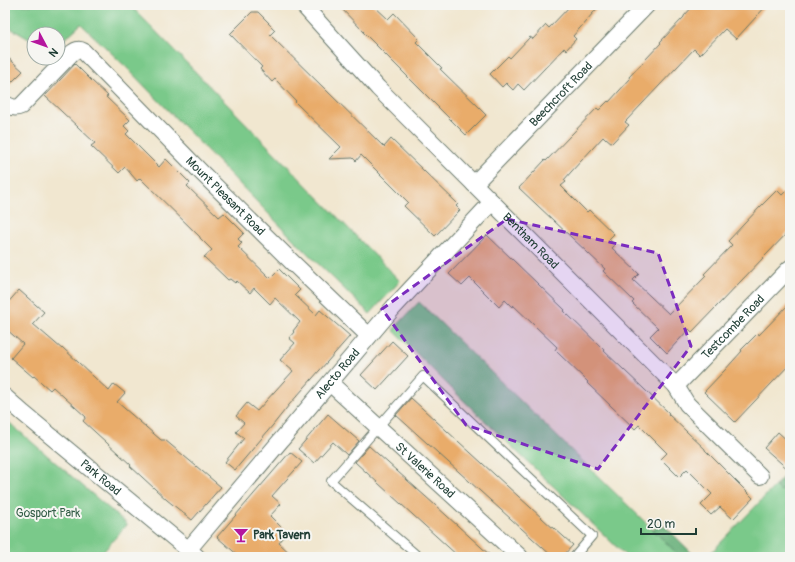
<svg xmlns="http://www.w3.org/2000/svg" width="795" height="562" font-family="Pangolin,sans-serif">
<rect width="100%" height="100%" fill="#f6f6f2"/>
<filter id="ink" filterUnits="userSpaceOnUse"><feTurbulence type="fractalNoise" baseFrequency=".025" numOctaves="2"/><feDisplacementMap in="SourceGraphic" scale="8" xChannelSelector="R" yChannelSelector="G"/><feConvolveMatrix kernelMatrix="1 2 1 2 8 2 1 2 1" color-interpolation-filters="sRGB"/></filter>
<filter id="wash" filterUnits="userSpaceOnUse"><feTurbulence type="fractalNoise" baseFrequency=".012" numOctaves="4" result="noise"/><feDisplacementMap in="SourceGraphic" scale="16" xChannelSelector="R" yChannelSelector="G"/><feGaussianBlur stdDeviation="0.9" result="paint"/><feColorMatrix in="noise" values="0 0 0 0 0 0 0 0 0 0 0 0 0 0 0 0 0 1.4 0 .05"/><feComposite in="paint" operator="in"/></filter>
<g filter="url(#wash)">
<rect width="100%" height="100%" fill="#f1e7d0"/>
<!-- green -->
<g fill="#7ac98a" stroke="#4c835f">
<polygon points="5,5 130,5 400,281 370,314 297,243 127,68 81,24 58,45 58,34 34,34 34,42 5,25"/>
<polygon points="419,302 681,557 627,557 460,397 393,330"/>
<polygon points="5,419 127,524 99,557 5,557"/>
<polygon points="790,483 790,557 707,557 775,486 781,491"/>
</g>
<!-- forest -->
<g fill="#63ad76" stroke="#417555">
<polygon points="790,469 790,483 781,491 775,486"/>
<polygon points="659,526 663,526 666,527 696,557 681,557 653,530 656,527"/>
</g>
<g id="blocks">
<!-- building -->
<g fill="#e9ac6a">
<polygon points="338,5 373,5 388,19 394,13 419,39 416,42 442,68 440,69 481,109 480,109 486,115 466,135 363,32 364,32"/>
<polygon points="571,5 600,5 573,36 576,39 566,50 564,48 524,90 518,84 513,90 506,83 502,87 490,74 508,56 510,58 530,37 533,39 546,25 549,28"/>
<polygon points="694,5 767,5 736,39 725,29 700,55 694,49 625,122 629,125 612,143 606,138 605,139 603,137 571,172 564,180 566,182 561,186 587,212 589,210 614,234 609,239 615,245 612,248 639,274 633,280 669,314 706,276 704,274 732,245 728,241 760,207 777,190 782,195 790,187 790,230 692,332 689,329 667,353 650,336 658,328 632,303 634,301 603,271 605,269 519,188 545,160 546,161 597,108 599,110 608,101 609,102 630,79 629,77 661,43 660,42 684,17 684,16"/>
<polygon points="252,12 258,12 269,23 268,23 275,30 270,35 384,147 391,139 458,204 456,206 460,210 435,236 404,206 408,202 361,155 356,161 353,158 329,159 341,147 295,102 296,101 275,79 272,82 260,69 262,67 230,34"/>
<polygon points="5,55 23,71 5,89"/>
<polygon points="75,64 91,80 108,96 106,97 130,120 124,126 129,131 126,134 159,167 166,159 190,183 187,186 219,217 224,213 244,233 238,239 242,243 238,247 270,278 279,269 300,290 295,295 316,315 320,310 350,336 289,405 273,425 235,470 225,462 244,438 236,432 244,423 236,416 247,403 257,411 293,371 280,360 295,343 289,338 294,332 293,331 300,322 275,298 270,304 254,288 250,293 237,281 235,283 230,279 228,280 204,257 212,250 200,238 200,237 140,178 137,181 125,167 119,173 91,146 95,143 45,96"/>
<polygon points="487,235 565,310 564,311 604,350 603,350 644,389 669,413 668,414 705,449 705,450 753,498 733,519 720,507 711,515 701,505 712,494 687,469 679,477 661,459 667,453 639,425 635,429 587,383 588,382 555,350 557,347 513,305 512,307 505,300 499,307 470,278 462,286 449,274"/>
<polygon points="19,290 44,312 33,324 62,349 63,348 109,391 114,384 125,393 117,402 161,440 165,440 221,487 192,520 167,500 130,466 131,465 83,421 86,417 53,387 50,390 34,376 33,377 11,358 23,344 5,328 5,306"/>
<polygon points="790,303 790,364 735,422 704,392 724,371 742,351 741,350 758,333 759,335"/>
<polygon points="392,341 408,356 377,390 361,375"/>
<polygon points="411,398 554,529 554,528 573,545 562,557 553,557 396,415"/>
<polygon points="328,414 359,441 347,455 333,442 314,463 298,449"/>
<polygon points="778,432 790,443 790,471 764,448"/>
<polygon points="369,446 435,505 492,557 459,557 355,462"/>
<polygon points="290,452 302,462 272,496 281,504 270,516 287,533 279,543 294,557 240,557 217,537"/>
</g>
</g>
</g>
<g filter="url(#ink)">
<use href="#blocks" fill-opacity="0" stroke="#68786b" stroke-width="1"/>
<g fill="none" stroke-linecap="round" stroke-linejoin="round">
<!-- service casing -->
<g stroke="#68786b" stroke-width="10">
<polyline id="service" points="419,557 331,481 423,376 592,536 574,557"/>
</g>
<!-- minor casing -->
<g stroke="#68786b" stroke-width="18">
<g id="minor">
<path id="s1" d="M303,5L378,88L676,386L687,404L760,476"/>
<path id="s2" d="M5,104C11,107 15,109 21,106L71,54C75,50 78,48 83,51L200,171L295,265L369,336"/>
<path id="s3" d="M474,184L647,5"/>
<path id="s4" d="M330,383L520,557"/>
<path id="s5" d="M676,386L790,268"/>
<path id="s6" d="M5,397L23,413L197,557"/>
<path id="s7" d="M188,550L393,308L492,202"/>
</g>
</g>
<!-- service -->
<use href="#service" stroke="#fff" stroke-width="8"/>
<!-- minor -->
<use href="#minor" stroke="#fff" stroke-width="16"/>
</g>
</g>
<!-- marked area -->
<path fill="#7b2cbf" fill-opacity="0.2" stroke="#7b2cbf" stroke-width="3" stroke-dasharray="8 5" stroke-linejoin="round" d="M507,219L658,253L691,346L598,469L466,425L382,309Z"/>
<!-- icons -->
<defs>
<g id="bar-bare" transform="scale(1.2)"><path d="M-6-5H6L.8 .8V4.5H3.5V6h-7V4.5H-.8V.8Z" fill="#b5179e" stroke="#f6f6f2" stroke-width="2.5" paint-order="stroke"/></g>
</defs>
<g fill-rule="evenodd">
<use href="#bar-bare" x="241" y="535"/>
</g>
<g text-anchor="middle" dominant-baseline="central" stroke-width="4" stroke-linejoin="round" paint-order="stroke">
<!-- street labels -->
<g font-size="12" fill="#1f3d34" stroke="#f6f6f2">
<text stroke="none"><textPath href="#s3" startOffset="125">Beechcroft Road</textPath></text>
<text stroke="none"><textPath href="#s2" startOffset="306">Mount Pleasant Road</textPath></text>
<text stroke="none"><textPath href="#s1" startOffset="328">Bentham Road</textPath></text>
<text stroke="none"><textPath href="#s5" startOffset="82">Testcombe Road</textPath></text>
<text stroke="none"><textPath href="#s7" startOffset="231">Alecto Road</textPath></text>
<text stroke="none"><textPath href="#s4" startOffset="129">St Valerie Road</textPath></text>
<text stroke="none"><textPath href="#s6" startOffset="125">Park Road</textPath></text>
</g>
<!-- park labels -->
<g font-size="12" fill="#36604a" stroke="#f6f6f2">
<text x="48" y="513">Gosport Park</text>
</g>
<!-- poi labels -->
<g font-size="12" font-weight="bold" fill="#1f3d34" stroke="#f6f6f2" text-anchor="start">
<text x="253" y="535">Park Tavern</text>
</g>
</g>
<!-- margin -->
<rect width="795" height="562" fill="none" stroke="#f6f6f2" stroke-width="20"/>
<!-- north arrow -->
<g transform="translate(46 46) rotate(131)"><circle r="19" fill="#f6f6f2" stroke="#a0aca6"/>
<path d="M0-3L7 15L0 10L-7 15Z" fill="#b5179e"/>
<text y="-6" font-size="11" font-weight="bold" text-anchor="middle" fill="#1f3d34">N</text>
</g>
<!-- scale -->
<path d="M641 528v6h55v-6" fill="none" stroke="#1f3d34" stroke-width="2"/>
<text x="647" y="528" font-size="12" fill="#1f3d34" stroke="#f6f6f2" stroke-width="3" paint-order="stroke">20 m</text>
</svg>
